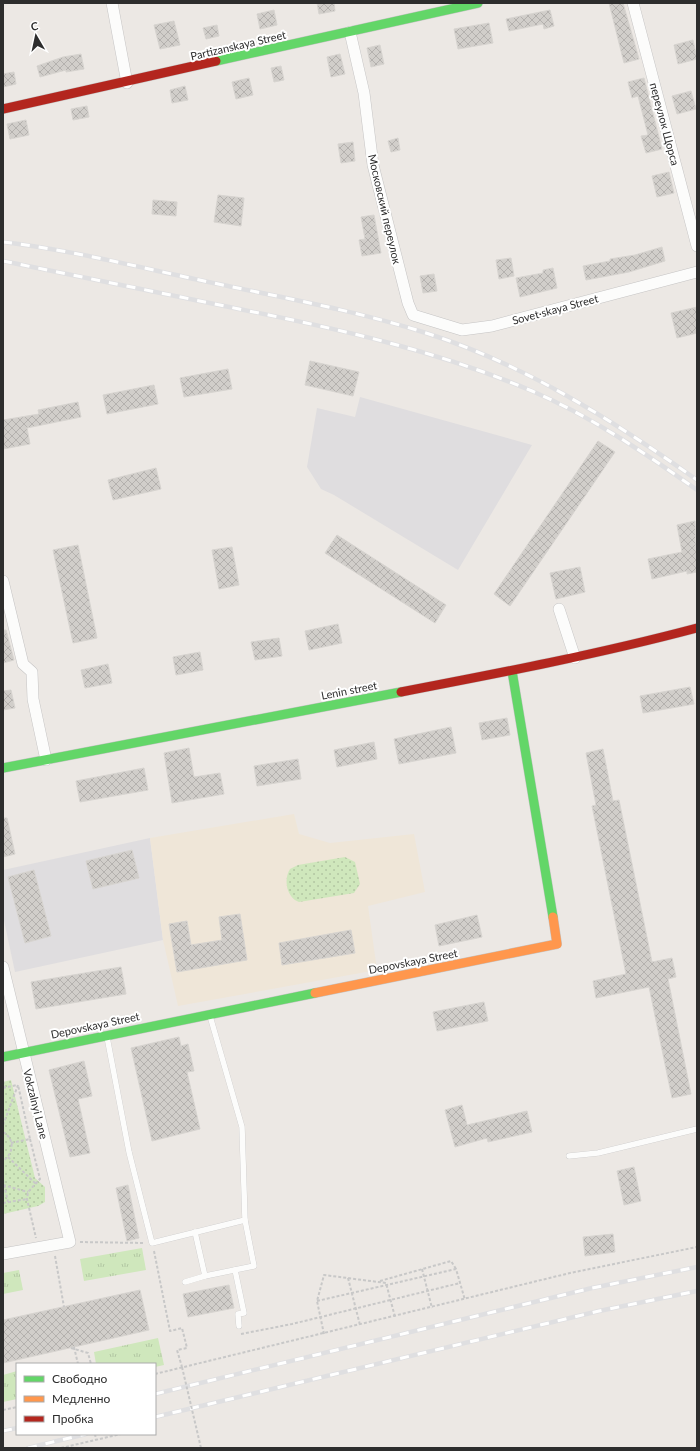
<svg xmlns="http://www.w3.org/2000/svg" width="700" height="1451" font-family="Lato,sans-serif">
<defs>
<pattern id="grass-tufts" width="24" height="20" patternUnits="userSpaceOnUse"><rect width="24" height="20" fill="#cfe7bc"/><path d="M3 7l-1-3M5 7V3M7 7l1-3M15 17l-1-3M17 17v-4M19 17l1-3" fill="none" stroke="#b2c6a2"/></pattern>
<pattern id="park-dots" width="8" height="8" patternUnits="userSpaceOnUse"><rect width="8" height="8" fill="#cfe7bc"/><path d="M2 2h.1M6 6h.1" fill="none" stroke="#b2c6a2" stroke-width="1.8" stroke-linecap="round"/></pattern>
<pattern id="building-cross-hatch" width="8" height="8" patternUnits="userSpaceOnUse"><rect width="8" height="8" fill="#d1ceca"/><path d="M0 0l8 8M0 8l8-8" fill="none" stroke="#b4b1ae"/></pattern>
</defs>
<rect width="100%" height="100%" fill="#ece8e4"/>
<!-- industrial -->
<g fill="#dfdddf">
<polygon points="360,397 532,445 458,570 334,495 321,489 307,467 317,408 355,417"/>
<polygon points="150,838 163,940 15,972 3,916 3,870"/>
</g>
<!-- education -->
<polygon fill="#efe6d8" points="294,814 299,834 330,843 414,834 425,892 368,906 377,970 178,1006 163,940 150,838"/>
<!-- grass -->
<g fill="url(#grass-tufts)">
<polygon points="142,1248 146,1270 84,1281 80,1259"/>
<polygon points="19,1270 23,1290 3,1294 3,1273"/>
<polygon points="158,1338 164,1365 155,1367 155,1364 96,1364 94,1352"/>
<polygon points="17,1371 17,1399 3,1402 3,1375"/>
</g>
<!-- park -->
<g fill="url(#park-dots)">
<path d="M345,857L355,862L360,884L354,893L299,902C287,898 283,880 290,869L298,865Z"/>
<polygon points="11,1080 35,1178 45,1187 45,1202 38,1206 3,1214 3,1082"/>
</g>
<!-- building -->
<g fill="url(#building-cross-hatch)" stroke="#d7d4d0">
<polygon points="317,3 334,3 335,11 319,14"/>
<polygon points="609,3 623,3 639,59 624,63"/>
<polygon points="274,10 277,25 260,29 257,14"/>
<polygon points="550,10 554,26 544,29 543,24 509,31 506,19"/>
<polygon points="174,21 180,45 160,49 154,25"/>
<polygon points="489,23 493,43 458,49 454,29"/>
<polygon points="217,25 219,36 206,39 203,28"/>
<polygon points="693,40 697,59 678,64 674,45"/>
<polygon points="380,45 384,64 371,67 367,48"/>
<polygon points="81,54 84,69 66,72 66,70 40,77 37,66 63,57"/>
<polygon points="340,54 345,74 331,77 327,57"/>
<polygon points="281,66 284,80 274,82 271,68"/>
<polygon points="14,72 16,84 3,87 3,74"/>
<polygon points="249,78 253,95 236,99 232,82"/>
<polygon points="644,78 662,149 646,153 641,136 648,135 638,96 632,98 628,82"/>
<polygon points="185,86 188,100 172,103 170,90"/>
<polygon points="691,91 696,109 677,114 672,96"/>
<polygon points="87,106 89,117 73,120 71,109"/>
<polygon points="26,120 29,135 10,139 7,124"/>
<polygon points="398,138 400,150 391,152 388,141"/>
<polygon points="353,142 355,161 341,163 338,144"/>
<polygon points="669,172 674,193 657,197 652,176"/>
<polygon points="218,195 244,198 241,226 214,222"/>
<polygon points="153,200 177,202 176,216 152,214"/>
<polygon points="374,215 381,253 362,256 359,240 365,239 361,217"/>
<polygon points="662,247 665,261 629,272 586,280 583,266 610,261 610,259 635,255"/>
<polygon points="511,258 514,276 499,279 496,260"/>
<polygon points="553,268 557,288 520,297 516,278 543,273 543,270"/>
<polygon points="434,274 437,291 423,293 420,276"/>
<polygon points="697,307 697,333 677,338 671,313"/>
<polygon points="310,361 359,372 353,396 305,385"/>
<polygon points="228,369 232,389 184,397 180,378"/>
<polygon points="154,385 158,404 107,414 103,395"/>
<polygon points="78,402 81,417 27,428 30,444 3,449 3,420 39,414 38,410"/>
<polygon points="598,441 615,452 510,606 494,594"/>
<polygon points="156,468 161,489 113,500 108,480"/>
<polygon points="695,521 697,572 687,574 687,571 652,579 648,559 682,552 677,525"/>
<polygon points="337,535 446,605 435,623 325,553"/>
<polygon points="78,545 97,638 73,643 53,550"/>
<polygon points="232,547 239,585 219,589 212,550"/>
<polygon points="580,567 585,592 556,599 550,573"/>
<polygon points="338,624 342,643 309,650 305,631"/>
<polygon points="3,630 6,630 14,660 3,663"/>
<polygon points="279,638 282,656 255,660 251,642"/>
<polygon points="200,652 203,670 176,675 173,657"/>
<polygon points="108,664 112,683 85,688 81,670"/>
<polygon points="690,687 694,704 643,713 640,696"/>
<polygon points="11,690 15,708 3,710 3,691"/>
<polygon points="507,718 510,735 482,740 479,723"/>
<polygon points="451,727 456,753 399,764 394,739"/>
<polygon points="374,742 377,759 337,767 334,750"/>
<polygon points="189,748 194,777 220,773 224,794 172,803 164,753"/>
<polygon points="603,749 613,801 619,800 652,962 672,958 676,977 668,979 691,1094 672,1098 649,987 596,998 593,981 626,974 592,806 596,805 586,753"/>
<polygon points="298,759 301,779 257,786 254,766"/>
<polygon points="144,768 148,790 80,802 76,781"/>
<polygon points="3,818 7,818 15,854 3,857"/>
<polygon points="132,850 139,878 93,889 86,861"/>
<polygon points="34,870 51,936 25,943 8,877"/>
<polygon points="240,914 247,960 177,972 169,924 187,921 191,945 222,940 219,917"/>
<polygon points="477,915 482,937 439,946 435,925"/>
<polygon points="351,930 355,953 282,965 279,943"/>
<polygon points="121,967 126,994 36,1009 31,982"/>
<polygon points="484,1002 488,1021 437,1031 433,1012"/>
<polygon points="179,1037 181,1046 188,1044 194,1071 187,1072 200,1129 152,1141 131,1048"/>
<polygon points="84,1061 92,1096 78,1099 90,1153 70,1157 49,1070"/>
<polygon points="462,1105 467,1125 527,1111 532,1132 488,1142 487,1138 455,1147 445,1110"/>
<polygon points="634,1167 641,1201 624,1205 617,1171"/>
<polygon points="128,1185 139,1238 127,1241 116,1188"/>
<polygon points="613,1234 615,1252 585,1256 583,1237"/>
<polygon points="229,1285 234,1308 188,1317 183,1294"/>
<polygon points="140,1290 149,1330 3,1363 3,1320"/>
</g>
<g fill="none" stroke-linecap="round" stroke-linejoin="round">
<!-- lane casing -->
<g stroke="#c5c4c4" stroke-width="6">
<g id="lane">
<polyline points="107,1037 129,1152 152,1243 245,1220 242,1127 210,1016"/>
<polyline points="569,1156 598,1153 697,1129"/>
<polyline points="195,1232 205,1276"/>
<polyline points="235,1270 244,1313 238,1314 239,1326"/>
<polyline points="185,1282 205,1276 254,1266 245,1220"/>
</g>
</g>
<!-- street casing -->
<g stroke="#c5c4c4" stroke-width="12">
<g id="street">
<polyline points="112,3 127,83"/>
<polyline points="633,3 697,246"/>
<polyline points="350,32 364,93 373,165 408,303 413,315 462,330 492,326 697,272"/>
<polyline points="3,581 23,664 32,672 33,699 46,760"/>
<polyline points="559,609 575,658"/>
<polyline points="3,967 70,1242 3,1254"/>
</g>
</g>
<!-- fast casing -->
<g stroke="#c5c4c4" stroke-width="10">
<g id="fast">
<polyline points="216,61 478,3"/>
<polyline points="512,671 553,917"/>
<polyline points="3,768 401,692"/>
<polyline points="3,1057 315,993"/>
</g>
</g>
<!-- slow casing -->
<g stroke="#c5c4c4" stroke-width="10">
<polyline id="slow" points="315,993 557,944 553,917"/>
</g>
<!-- jam casing -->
<g stroke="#c5c4c4" stroke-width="10">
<g id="jam">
<polyline points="3,109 216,61"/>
<path d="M401,692C500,673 599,654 697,628"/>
</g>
</g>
<!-- path -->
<g stroke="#c8c8c8" stroke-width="2" stroke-dasharray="3 2" stroke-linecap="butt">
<polyline points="3,1081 5,1088"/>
<polyline points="3,1088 17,1085"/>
<polyline points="3,1125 18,1085"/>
<path d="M3,1132C15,1139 14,1153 3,1161"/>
<polyline points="30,1139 40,1179 28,1192 27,1199 36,1238"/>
<polyline points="11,1143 30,1139 18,1085"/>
<polyline points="8,1157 36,1184"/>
<polyline points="3,1180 8,1202"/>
<polyline points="3,1185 28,1192"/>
<polyline points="3,1203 27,1199"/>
<polyline points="80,1242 143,1243"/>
<polyline points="154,1251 170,1331 182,1328 187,1348 177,1350 182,1367"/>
<polyline points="55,1256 64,1307"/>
<polyline points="422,1269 432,1308"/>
<polyline points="348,1278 360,1325"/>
<polyline points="380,1281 451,1261 456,1269"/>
<polyline points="317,1301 456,1269 465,1300"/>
<polyline points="241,1334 292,1324 460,1283"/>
<polyline points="324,1334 317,1301 324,1275 386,1283 395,1317"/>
<polyline points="71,1348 88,1353 91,1364"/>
<polyline points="155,1374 570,1273 697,1247"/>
<polyline points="3,1410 17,1407"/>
<polyline points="95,1434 96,1440"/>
<polyline points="61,1448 121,1434"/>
</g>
<!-- lane -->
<use href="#lane" stroke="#fcfcfb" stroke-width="5.5"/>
<!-- street -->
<use href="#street" stroke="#fcfcfb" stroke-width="11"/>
<!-- fast -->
<use href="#fast" stroke="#63d668" stroke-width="9"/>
<!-- slow -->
<use href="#slow" stroke="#ff974d" stroke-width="9"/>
<!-- jam -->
<use href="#jam" stroke="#b3261e" stroke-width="9"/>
<!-- rail casing -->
<g stroke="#dfdfe1" stroke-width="4.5">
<g id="rail">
<path d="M3,242C71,250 138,267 204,281C279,297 354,310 426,333C524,364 614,421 697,480"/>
<path d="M3,261C82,277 161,293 239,309C339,329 438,351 532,391C590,416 645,453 697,490"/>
<polyline points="155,1394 592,1288 697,1267"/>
<polyline points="155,1417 599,1311 697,1291"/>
<polyline points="3,1431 17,1428"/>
<polyline points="28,1448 86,1434"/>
</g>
</g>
<!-- rail -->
<use href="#rail" stroke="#fff" stroke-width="3" stroke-dasharray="9" stroke-linecap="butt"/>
<!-- path-bridge -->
<g stroke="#c8c8c8" stroke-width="2" stroke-dasharray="3 2" stroke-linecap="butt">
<polyline points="74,1347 78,1364"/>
<polyline points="182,1367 201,1448"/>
</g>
</g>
<g text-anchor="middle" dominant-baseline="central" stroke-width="4" stroke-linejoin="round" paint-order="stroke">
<!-- street labels -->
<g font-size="11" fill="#2d2d2d" stroke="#fff">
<text transform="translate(238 45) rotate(-13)">Partizanskaya Street</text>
<text transform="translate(665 124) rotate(75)">переулок Щорса</text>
<text transform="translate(385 209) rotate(77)">Московский переулок</text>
<text transform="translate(555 309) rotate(-15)">Sovet·skaya Street</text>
<text transform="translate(349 690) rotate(-11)">Lenin street</text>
<text transform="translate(413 961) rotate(-11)">Depovskaya Street</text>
<text transform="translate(95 1025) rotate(-12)">Depovskaya Street</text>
<text transform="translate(36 1104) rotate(76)">Vokzalnyi Lane</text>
</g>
</g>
<!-- border -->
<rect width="700" height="1451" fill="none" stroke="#2d2d2d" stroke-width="8"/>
<!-- legend -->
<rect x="16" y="1363" width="140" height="72" fill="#ffffff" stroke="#ababab"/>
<rect x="24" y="1376" width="20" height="6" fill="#63d668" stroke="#ababab"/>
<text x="52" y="1383" font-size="12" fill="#2d2d2d">Свободно</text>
<rect x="24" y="1396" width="20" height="6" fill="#ff974d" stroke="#ababab"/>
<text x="52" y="1403" font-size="12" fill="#2d2d2d">Медленно</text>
<rect x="24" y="1416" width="20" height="6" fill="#b3261e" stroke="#ababab"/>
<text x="52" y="1423" font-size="12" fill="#2d2d2d">Пробка</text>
<!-- north arrow -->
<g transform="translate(36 36) rotate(351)" stroke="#ffffff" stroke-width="3" paint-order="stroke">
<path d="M0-3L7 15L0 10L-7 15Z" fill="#2d2d2d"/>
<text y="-6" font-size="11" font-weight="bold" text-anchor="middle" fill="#2d2d2d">С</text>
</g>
</svg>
